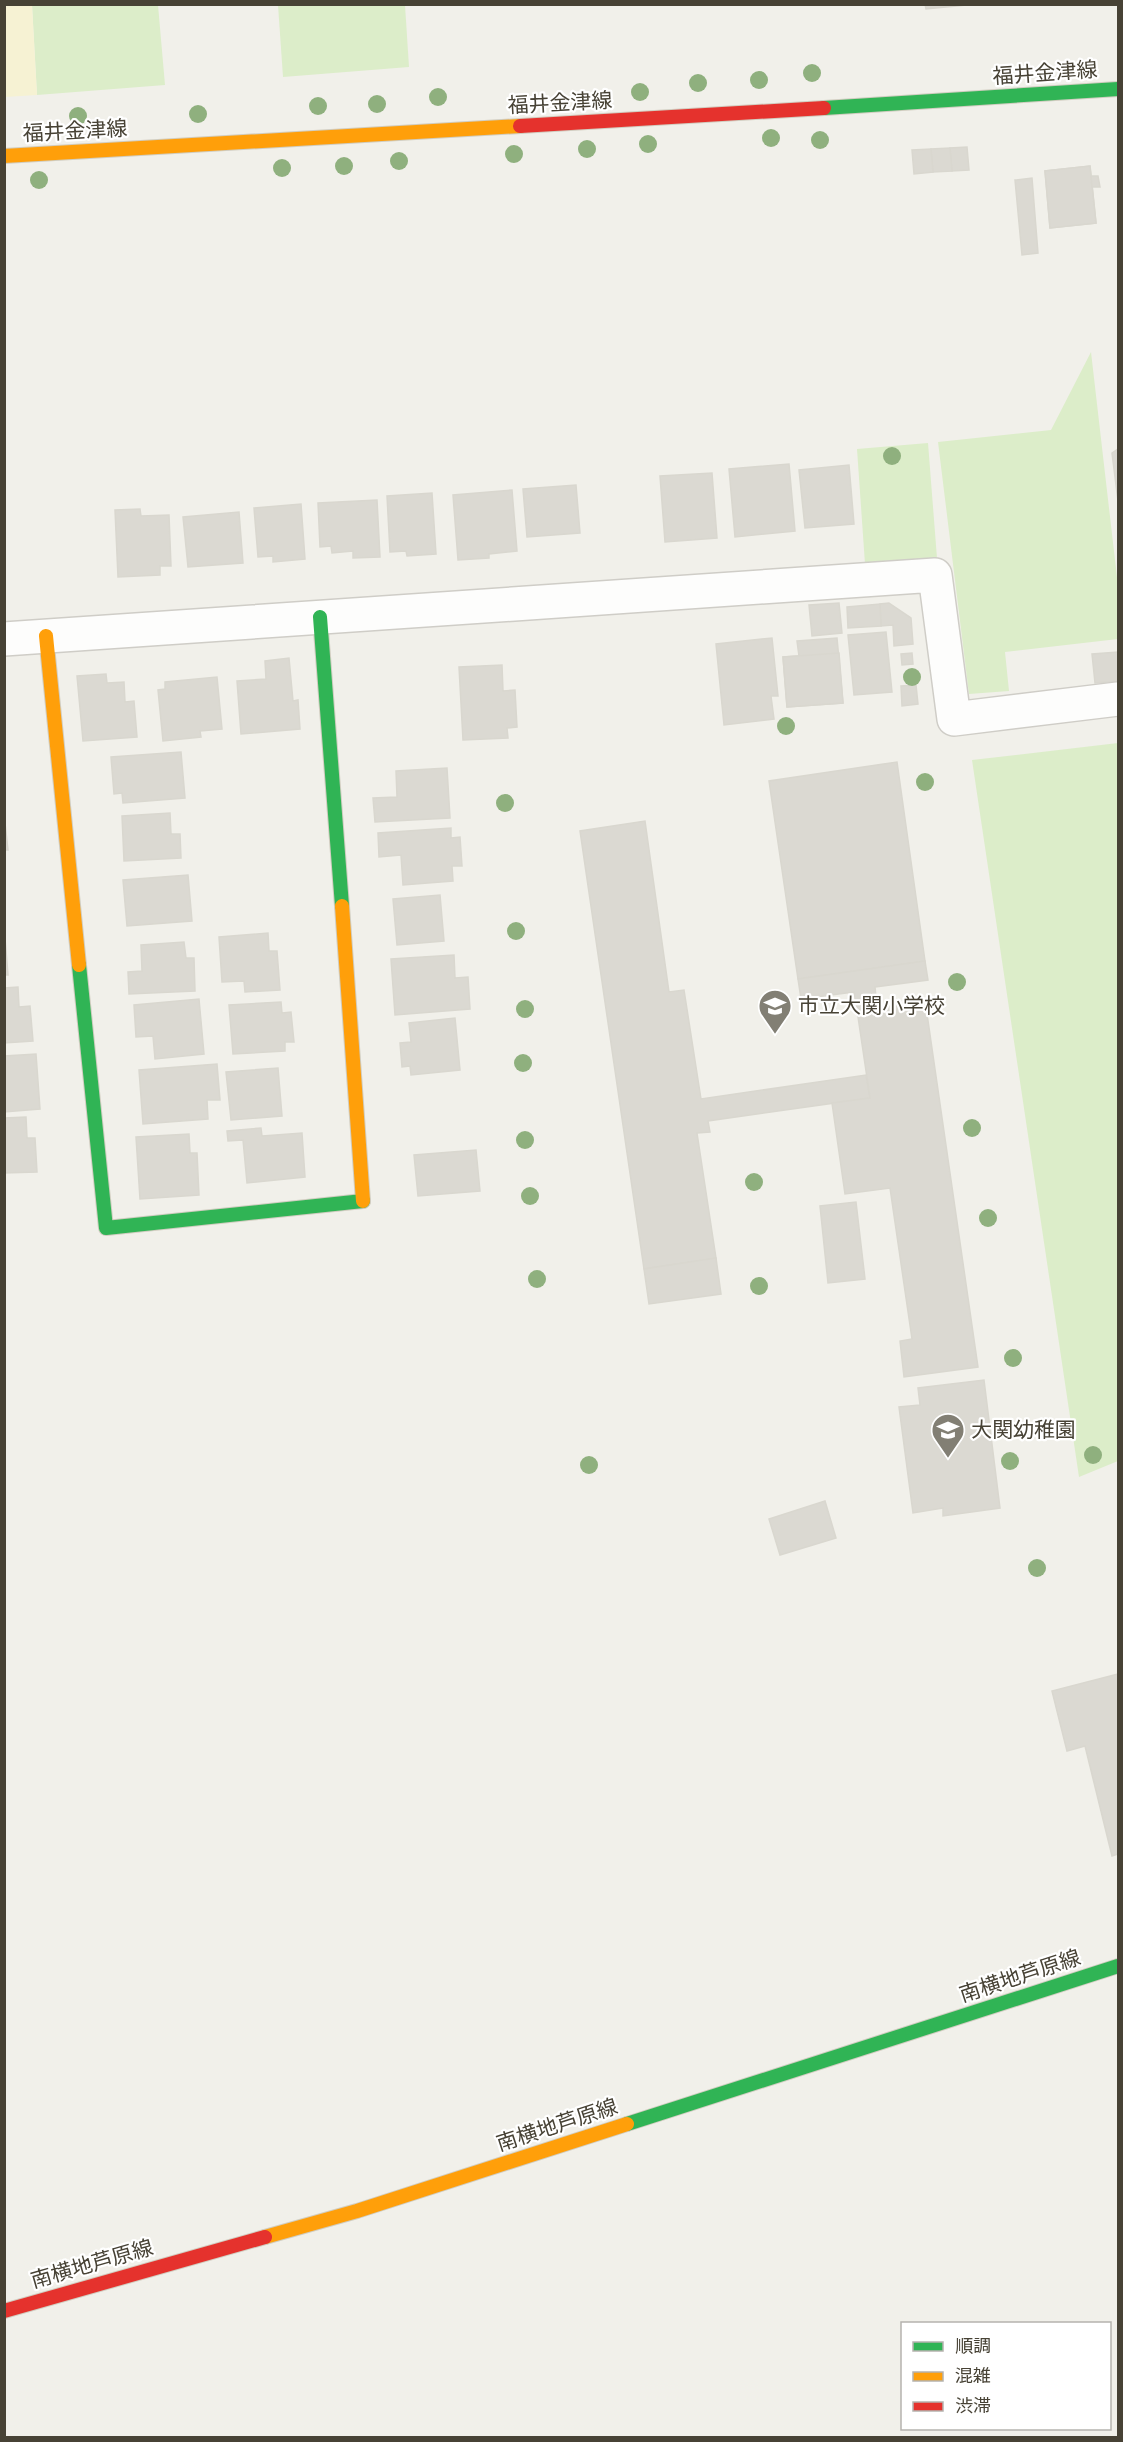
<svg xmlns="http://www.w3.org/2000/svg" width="1123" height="2442" font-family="Roboto,'Noto Sans JP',sans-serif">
<rect width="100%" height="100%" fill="#f1f0ea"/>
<!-- green -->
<g fill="#dcedc9">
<polygon points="32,5 158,5 165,85 37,95"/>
<polygon points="278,5 405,5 409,67 283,77"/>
<polygon points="1091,352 1118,586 1118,639 1005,652 1009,691 969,694 938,442 1051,430"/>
<polygon points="928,443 937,558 865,564 857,449"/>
<polygon points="1118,743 1118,1461 1079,1477 972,760"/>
</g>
<!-- sand -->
<polygon fill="#f6f2d3" points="6,5 32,5 37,95 5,97"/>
<!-- building -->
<g fill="#dbd9d2" stroke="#d9d7cf" stroke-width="1.5">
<polygon points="925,4 977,4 926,9"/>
<polygon points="967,147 969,170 952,171 950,148"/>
<polygon points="950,148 952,171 933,172 931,149"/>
<polygon points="931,149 933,172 914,174 912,150"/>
<polygon points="1090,166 1096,223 1050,228 1045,171"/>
<polygon points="1090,166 1096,223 1050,228 1045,171"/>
<polygon points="1091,176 1098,176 1100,187 1092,187"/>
<polygon points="1032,178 1038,253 1022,255 1015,180"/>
<polygon points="1118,449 1118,501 1112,453"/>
<polygon points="789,464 795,531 735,537 729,469"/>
<polygon points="849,465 854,524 805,528 799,470"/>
<polygon points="712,473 717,538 665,542 660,476"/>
<polygon points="576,485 580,533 527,537 523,489"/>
<polygon points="512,490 517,551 489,554 489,558 458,560 453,495"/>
<polygon points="432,493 436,554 407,556 406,551 390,552 387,496"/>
<polygon points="377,500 380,557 353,558 353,551 332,553 331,546 320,547 318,503"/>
<polygon points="301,504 305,559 273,562 273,556 258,557 254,508"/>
<polygon points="140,509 141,516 169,515 171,566 160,566 160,575 118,577 115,510"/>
<polygon points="239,512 243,563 188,567 183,517"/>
<polygon points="839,603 842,633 812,636 809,605"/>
<polygon points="889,603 911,618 913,644 894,646 893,625 881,626 880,604"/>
<polygon points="880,604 881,626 848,628 847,607"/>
<polygon points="886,632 892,692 854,695 848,635"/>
<polygon points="772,638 778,696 771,696 774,719 724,725 716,644"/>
<polygon points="837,638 843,703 787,707 783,657 799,656 797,641"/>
<polygon points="1118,652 1118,681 1095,683 1092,654"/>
<polygon points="839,653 843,703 787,707 783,657"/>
<polygon points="912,653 913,664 902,665 901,654"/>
<polygon points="289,658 293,701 298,700 300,729 241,734 237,681 266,679 265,661"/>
<polygon points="502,665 503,691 515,690 517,727 507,728 508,738 463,740 459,667"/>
<polygon points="106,674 107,683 124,682 125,702 134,701 137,737 83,741 77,676"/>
<polygon points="217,677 222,729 200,731 201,737 163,741 158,690 165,689 165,682"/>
<polygon points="916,685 918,704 902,706 901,686"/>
<polygon points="181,752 185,798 123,803 122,793 114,794 111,757"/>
<polygon points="897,762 925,961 798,979 769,781"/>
<polygon points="447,768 450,818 375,822 373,798 397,797 396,771"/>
<polygon points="170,813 171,834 180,834 181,858 124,861 122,816"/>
<polygon points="4,814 8,850 4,850"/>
<polygon points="645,821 669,992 684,990 701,1099 866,1075 870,1098 708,1121 710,1132 697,1133 716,1258 644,1269 580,831"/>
<polygon points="451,828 451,838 460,837 462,866 452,866 453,881 403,885 401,855 379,857 378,833"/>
<polygon points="188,875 192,921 127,926 123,880"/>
<polygon points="440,895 444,941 397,945 393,899"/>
<polygon points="4,926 8,975 4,975"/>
<polygon points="268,933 269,951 277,951 280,990 245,992 244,981 222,982 219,937"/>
<polygon points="184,942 186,958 194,958 195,991 129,994 128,972 142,971 141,945"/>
<polygon points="454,955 455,978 468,977 470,1009 395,1015 391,959"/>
<polygon points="925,961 928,980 875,987 877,1007 857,1010 854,992 801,999 798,979"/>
<polygon points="18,987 19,1007 30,1006 33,1041 4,1043 4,988"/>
<polygon points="199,999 204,1054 155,1059 153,1036 136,1037 134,1005"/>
<polygon points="925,1000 978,1367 904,1377 900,1341 912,1339 890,1188 845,1194 832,1103 870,1098 857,1010"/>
<polygon points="281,1002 282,1013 291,1012 294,1042 285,1042 285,1051 233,1054 229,1005"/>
<polygon points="455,1018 460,1070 411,1075 410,1066 402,1067 400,1043 411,1042 409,1023"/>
<polygon points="36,1054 40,1109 4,1112 4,1056"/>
<polygon points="217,1064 220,1100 207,1100 208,1119 143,1124 139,1070"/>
<polygon points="278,1068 282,1116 231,1120 226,1072"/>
<polygon points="26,1117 27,1138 35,1138 37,1172 4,1173 4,1118"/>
<polygon points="261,1128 262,1136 302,1133 305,1177 247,1183 243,1140 228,1141 227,1131"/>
<polygon points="189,1134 190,1153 197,1153 199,1195 140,1199 136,1137"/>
<polygon points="476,1150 480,1191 418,1196 414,1155"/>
<polygon points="856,1202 865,1279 828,1283 820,1206"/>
<polygon points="716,1258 721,1294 649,1304 644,1269"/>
<polygon points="984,1380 1000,1508 943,1516 943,1508 913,1513 899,1407 920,1405 918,1388"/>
<polygon points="825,1501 836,1538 780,1555 769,1519"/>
<polygon points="1118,1674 1118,1854 1112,1856 1085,1746 1067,1751 1052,1691"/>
</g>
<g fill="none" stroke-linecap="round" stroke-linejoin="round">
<!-- street casing -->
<g stroke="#cfcdc7" stroke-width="36">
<polyline id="street" points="4,639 935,575 954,719 1118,699"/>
</g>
<!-- fast casing -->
<g stroke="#d1cdc0" stroke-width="16">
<g id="fast">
<polyline points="824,108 1118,89"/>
<polyline points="320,617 342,906"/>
<polyline points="79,965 106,1228 363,1201"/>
<polyline points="627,2124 1118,1966"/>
</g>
</g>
<!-- slow casing -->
<g stroke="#d1cdc0" stroke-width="16">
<g id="slow">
<polyline points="4,156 520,126"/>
<polyline points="46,636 79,965"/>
<polyline points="342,906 363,1201"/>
<polyline points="265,2237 357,2211 627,2124"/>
</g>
</g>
<!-- jam casing -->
<g stroke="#d1cdc0" stroke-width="16">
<g id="jam">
<polyline points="520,126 824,108"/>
<polyline points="4,2311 265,2237"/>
</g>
</g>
<!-- street -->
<use href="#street" stroke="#fdfdfc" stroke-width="33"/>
<!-- fast -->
<use href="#fast" stroke="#30b455" stroke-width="14"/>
<!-- slow -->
<use href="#slow" stroke="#ff9f0a" stroke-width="14"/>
<!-- jam -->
<use href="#jam" stroke="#e5322d" stroke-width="14"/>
</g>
<!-- trees -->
<g fill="#8fb07e">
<circle cx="812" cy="73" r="9"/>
<circle cx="759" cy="80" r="9"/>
<circle cx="698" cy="83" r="9"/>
<circle cx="640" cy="92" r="9"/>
<circle cx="438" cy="97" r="9"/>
<circle cx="377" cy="104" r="9"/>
<circle cx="318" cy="106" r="9"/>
<circle cx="198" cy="114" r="9"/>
<circle cx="78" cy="116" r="9"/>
<circle cx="771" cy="138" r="9"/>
<circle cx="820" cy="140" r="9"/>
<circle cx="648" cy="144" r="9"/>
<circle cx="587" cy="149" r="9"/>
<circle cx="514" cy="154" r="9"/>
<circle cx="399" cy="161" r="9"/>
<circle cx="344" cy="166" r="9"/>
<circle cx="282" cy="168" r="9"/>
<circle cx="39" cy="180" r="9"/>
<circle cx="892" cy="456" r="9"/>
<circle cx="912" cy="677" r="9"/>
<circle cx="786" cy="726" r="9"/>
<circle cx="925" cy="782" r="9"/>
<circle cx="505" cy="803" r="9"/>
<circle cx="516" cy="931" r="9"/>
<circle cx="957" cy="982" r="9"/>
<circle cx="525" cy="1009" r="9"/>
<circle cx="523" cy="1063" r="9"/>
<circle cx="972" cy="1128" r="9"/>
<circle cx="525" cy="1140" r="9"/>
<circle cx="754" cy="1182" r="9"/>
<circle cx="530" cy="1196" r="9"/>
<circle cx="988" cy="1218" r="9"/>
<circle cx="537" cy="1279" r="9"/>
<circle cx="759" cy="1286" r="9"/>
<circle cx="1013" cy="1358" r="9"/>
<circle cx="1093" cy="1455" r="9"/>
<circle cx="1010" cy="1461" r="9"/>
<circle cx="589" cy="1465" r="9"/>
<circle cx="1037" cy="1568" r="9"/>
</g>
<!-- icons -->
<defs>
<g id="school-pin" transform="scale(1.725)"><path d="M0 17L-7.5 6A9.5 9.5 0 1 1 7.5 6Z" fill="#827f74" stroke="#fff"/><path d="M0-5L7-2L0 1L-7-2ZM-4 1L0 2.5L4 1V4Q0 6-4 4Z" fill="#fff"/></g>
</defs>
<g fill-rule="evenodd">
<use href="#school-pin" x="775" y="1006"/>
<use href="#school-pin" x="948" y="1430"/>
</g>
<g text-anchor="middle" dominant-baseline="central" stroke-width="4.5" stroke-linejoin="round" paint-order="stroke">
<!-- street labels -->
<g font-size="21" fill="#474235" stroke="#fff">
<text transform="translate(1045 73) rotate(-4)">福井金津線</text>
<text transform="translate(560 103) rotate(-3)">福井金津線</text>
<text transform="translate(75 131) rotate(-3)">福井金津線</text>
<text transform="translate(1020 1976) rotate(-18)">南横地芦原線</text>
<text transform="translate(557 2125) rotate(-18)">南横地芦原線</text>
<text transform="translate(92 2264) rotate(-16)">南横地芦原線</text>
</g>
<!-- poi labels -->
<g font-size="21" fill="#474235" stroke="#fff" text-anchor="start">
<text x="798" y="1006">市立大関小学校</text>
<text x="971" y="1430">大関幼稚園</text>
</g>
</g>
<!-- border -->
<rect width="1123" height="2442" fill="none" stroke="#474235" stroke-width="12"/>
<!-- legend -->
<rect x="901" y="2322" width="210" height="108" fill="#ffffff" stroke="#b5b3ae" stroke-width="1.5"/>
<rect x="913" y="2342" width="30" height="9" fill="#30b455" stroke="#b5b3ae" stroke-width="1.5"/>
<text x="955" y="2352" font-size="18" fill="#474235">順調</text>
<rect x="913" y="2372" width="30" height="9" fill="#ff9f0a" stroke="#b5b3ae" stroke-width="1.5"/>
<text x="955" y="2382" font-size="18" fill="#474235">混雑</text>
<rect x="913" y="2402" width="30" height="9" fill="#e5322d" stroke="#b5b3ae" stroke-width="1.5"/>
<text x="955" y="2412" font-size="18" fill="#474235">渋滞</text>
</svg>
